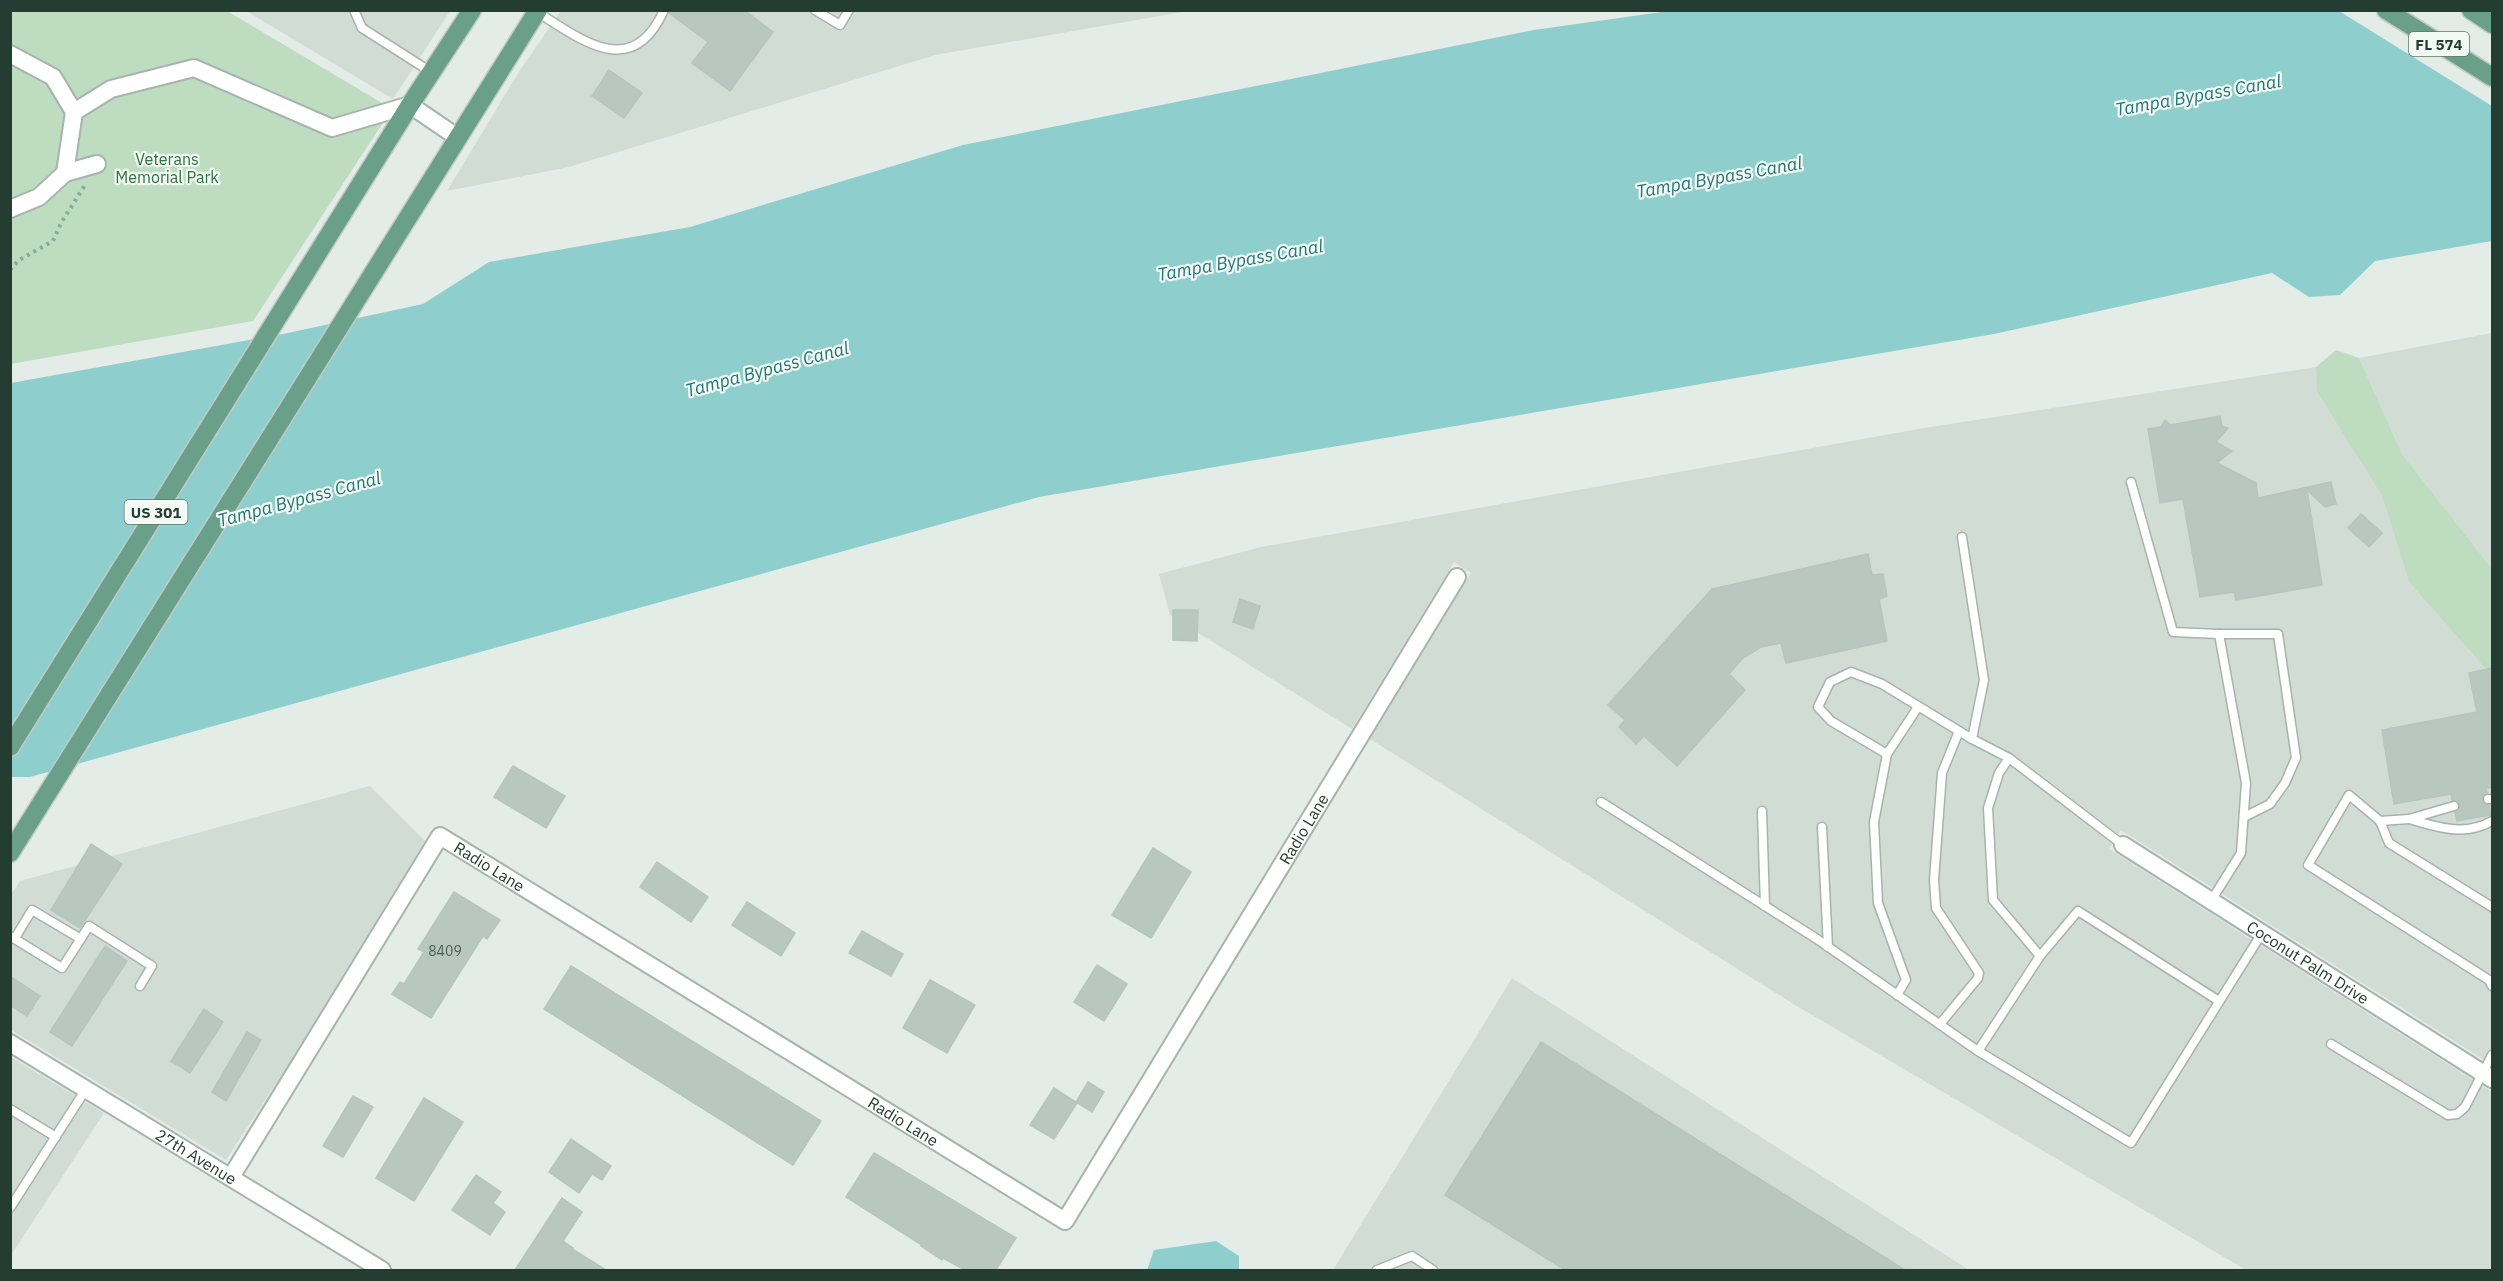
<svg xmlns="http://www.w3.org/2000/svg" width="2503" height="1281" font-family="'IBM Plex Sans',sans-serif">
<rect width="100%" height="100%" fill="#e3ece7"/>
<!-- built -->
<g fill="#d1dcd5">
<polygon points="246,11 450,11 393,99"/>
<polygon points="561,11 1188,11 935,55 569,167 447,191 520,70"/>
<polygon points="2492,333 2492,569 2402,454 2359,358"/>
<polygon points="2316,367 2317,392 2382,496 2409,582 2492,676 2492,1065 2121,830 2109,849 2492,1092 2492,1270 2246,1270 1795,1005 1370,739 1471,573 1454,562 1352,729 1170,615 1159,574 1261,547 1924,428"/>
<polygon points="370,786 425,841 286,1068 226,1160 11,1030 10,896 20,881"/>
<polygon points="1512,978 1969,1270 1333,1270"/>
<polygon points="11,1057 104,1113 11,1255"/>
</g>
<!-- green -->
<g fill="#bddcc0">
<polygon points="11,11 227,11 392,109 253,321 11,364"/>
<polygon points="2336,350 2359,358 2402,454 2492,569 2492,676 2409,582 2382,496 2317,392 2316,367"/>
</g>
<!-- water -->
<g fill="#8ecfce">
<polygon points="1676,10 2492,11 2492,241 2375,261 2340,295 2309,297 2272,273 1994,334 1039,497 30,777 11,777 11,383 283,334 423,304 489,262 690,227 963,145 1534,30"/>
<polygon points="1216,1241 1239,1256 1239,1270 1147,1270 1154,1250"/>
</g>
<!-- pier -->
<polygon fill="#e3ece7" points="2339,11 2492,11 2492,106"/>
<!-- building -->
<g fill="#b8c7bf" stroke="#b6c6bc" stroke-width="1.5">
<polygon points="670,10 744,10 773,32 730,91 692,63 708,42 669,13"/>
<polygon points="609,70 642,93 624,118 592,96"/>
<polygon points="2220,416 2222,426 2228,428 2216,442 2232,451 2217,463 2256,483 2258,498 2331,482 2336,504 2325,507 2307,490 2322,585 2236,600 2234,592 2200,597 2183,499 2160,503 2148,429 2161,427 2165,420 2170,425"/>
<polygon points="2361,514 2382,533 2369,547 2348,528"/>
<polygon points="1868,554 1872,575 1883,574 1887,596 1879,599 1887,641 1786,663 1781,643 1761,647 1743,658 1729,674 1745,690 1677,766 1644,736 1636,744 1619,727 1625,720 1608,705 1712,589"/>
<polygon points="1240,599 1260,606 1253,629 1233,622"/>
<polygon points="1173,610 1198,610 1197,641 1173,640"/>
<polygon points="2493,668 2493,787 2486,788 2487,793 2482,798 2484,804 2489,805 2491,815 2457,821 2455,812 2459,810 2460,805 2458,801 2452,800 2451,794 2394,804 2382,730 2477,712 2469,673"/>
<polygon points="513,766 565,796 546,828 494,797"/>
<polygon points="91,844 122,864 80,928 51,910"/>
<polygon points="1153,848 1191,872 1151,938 1112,915"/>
<polygon points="657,862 708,897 691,922 640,887"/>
<polygon points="454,892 500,920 487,939 483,936 431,1018 392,994 400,982 404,984 424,952 418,949"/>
<polygon points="747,902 795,933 781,956 732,925"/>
<polygon points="862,931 903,954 891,976 849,953"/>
<polygon points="105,946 127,961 72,1046 50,1032"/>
<polygon points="1097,965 1127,984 1104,1021 1074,1002"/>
<polygon points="571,966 821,1121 793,1165 544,1009"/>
<polygon points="10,976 40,996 27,1016 10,1005"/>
<polygon points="930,980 975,1005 947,1053 903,1028"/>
<polygon points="204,1009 223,1022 190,1073 171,1061"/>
<polygon points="247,1032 261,1040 226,1101 212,1092"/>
<polygon points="1541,1042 1905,1270 1565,1270 1445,1195"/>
<polygon points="1088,1082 1104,1092 1092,1112 1076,1102"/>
<polygon points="1054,1088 1077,1103 1054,1139 1030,1125"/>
<polygon points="353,1096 373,1107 343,1157 323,1146"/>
<polygon points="424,1098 463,1122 414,1201 376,1178"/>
<polygon points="571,1139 611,1166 602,1180 592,1174 579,1193 549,1172"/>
<polygon points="874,1153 1016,1238 996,1270 965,1270 943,1258 942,1260 921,1246 922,1245 846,1197"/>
<polygon points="476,1175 501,1192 493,1203 505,1212 490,1235 452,1210"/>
<polygon points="562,1198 582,1212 563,1241 573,1248 572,1249 606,1270 515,1270"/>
</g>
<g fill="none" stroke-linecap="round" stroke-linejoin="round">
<!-- service casing -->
<g stroke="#a6b4ad" stroke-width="11">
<g id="service">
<polyline points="354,10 362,28 431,72"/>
<polyline points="815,10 840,25 849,10"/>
<path d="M537,12C581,39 632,82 664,10"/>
<polyline points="2131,482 2173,632 2219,634 2246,783 2241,853 2211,901"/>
<polyline points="1962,537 1984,680 1972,739 2009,758"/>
<polyline points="2219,634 2278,634 2296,758 2285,783 2270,804 2244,817"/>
<polyline points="1918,707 1887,754 1831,721 1818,707 1830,682 1851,672 1882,684 1972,739"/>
<polyline points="1887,754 1874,822 1878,903 1906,980 1897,995"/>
<polyline points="2488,799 2492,799"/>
<polyline points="1601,802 1817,939 1978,1051 2040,956 1993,900 1988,808 1999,773 2009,758 2123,845"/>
<polyline points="1762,811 1765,906"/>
<path d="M2409,819C2438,827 2464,837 2492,821"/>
<polyline points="2380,821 2409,819 2454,806"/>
<polyline points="1822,827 1828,947"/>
<polyline points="2492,907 2389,843 2380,821 2349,795 2308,865 2489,980 2492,986"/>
<polyline points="10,936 62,968 89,926 152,966 140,986"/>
<polyline points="15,938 32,910 81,939"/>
<polyline points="2040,956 2078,911 2219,1001"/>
<polyline points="1940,1024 1978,978 1979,973 1936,908 1934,880 1942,773 1959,731"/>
<polyline points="2331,1044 2448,1115 2457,1114 2465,1107 2492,1055"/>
<polyline points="1978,1051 2131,1143 2262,933"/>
<polyline points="10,1109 56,1137"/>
<polyline points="10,1208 86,1089"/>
<polyline points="1377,1270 1412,1256 1433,1270"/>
</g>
</g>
<!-- minor casing -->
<g stroke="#a6b4ad" stroke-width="20">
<g id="minor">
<polyline points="10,54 53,77 74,112 111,89 194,68 332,128 410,105 457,137"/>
<polyline points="65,173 97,164"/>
<polyline points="10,209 39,197 65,173 74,112"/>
<path id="s1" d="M2123,845L2492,1079"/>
<path id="s2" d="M10,1043L382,1270"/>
<path id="s3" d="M231,1177L440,836L1065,1221L1457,577"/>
</g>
</g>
<!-- primary casing -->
<g stroke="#c1c9c6" stroke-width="21">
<g id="primary">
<polyline points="2386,10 2492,77"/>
<polyline points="2471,10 2492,24"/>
<polyline points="10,747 410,105 472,10"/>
<polyline points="10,853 538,10"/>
</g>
</g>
<!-- path -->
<polyline stroke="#85ae9b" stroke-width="4" stroke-dasharray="3 4.5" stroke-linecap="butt" points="10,270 19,260 53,241 61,223 85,185"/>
<!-- service -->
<use href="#service" stroke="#fff" stroke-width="8"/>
<!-- minor -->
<use href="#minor" stroke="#fff" stroke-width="16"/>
<!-- primary -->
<use href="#primary" stroke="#6aa089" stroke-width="18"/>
</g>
<g text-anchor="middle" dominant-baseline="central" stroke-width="4.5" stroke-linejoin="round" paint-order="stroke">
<!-- number labels -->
<g font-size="14" fill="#486055">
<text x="445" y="951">8409</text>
</g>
<!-- shield labels -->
<g fill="#f3f9f5" stroke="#61756c" stroke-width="1.5">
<rect x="2409" y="32" width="60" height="24" rx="4.5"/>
<rect x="124.5" y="500" width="63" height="24" rx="4.5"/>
</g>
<g font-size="15" font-weight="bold" fill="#233d32">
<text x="2439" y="44">FL 574</text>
<text x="156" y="512">US 301</text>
</g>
<!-- park labels -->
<g font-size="16" fill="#2f723e" stroke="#f3f9f5">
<text x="167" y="159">Veterans<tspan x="167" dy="18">Memorial Park</tspan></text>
</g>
<!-- street labels -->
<g font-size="16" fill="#233d32" stroke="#f3f9f5">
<text stroke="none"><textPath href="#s3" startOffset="1593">Radio Lane</textPath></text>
<text stroke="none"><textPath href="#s3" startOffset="458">Radio Lane</textPath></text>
<text stroke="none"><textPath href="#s1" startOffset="219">Coconut Palm Drive</textPath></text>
<text stroke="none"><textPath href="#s3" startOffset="944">Radio Lane</textPath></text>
<text stroke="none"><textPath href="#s2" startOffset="218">27th Avenue</textPath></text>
</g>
<!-- water labels -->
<g font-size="18" font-style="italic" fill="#207676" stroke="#f3f9f5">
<text transform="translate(2198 95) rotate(-10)">Tampa Bypass Canal</text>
<text transform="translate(1719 177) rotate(-10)">Tampa Bypass Canal</text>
<text transform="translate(1240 260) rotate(-10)">Tampa Bypass Canal</text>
<text transform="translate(767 369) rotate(-15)">Tampa Bypass Canal</text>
<text transform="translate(299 499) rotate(-15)">Tampa Bypass Canal</text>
</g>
</g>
<!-- border -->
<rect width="2503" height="1281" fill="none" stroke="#233d32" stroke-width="24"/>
</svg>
